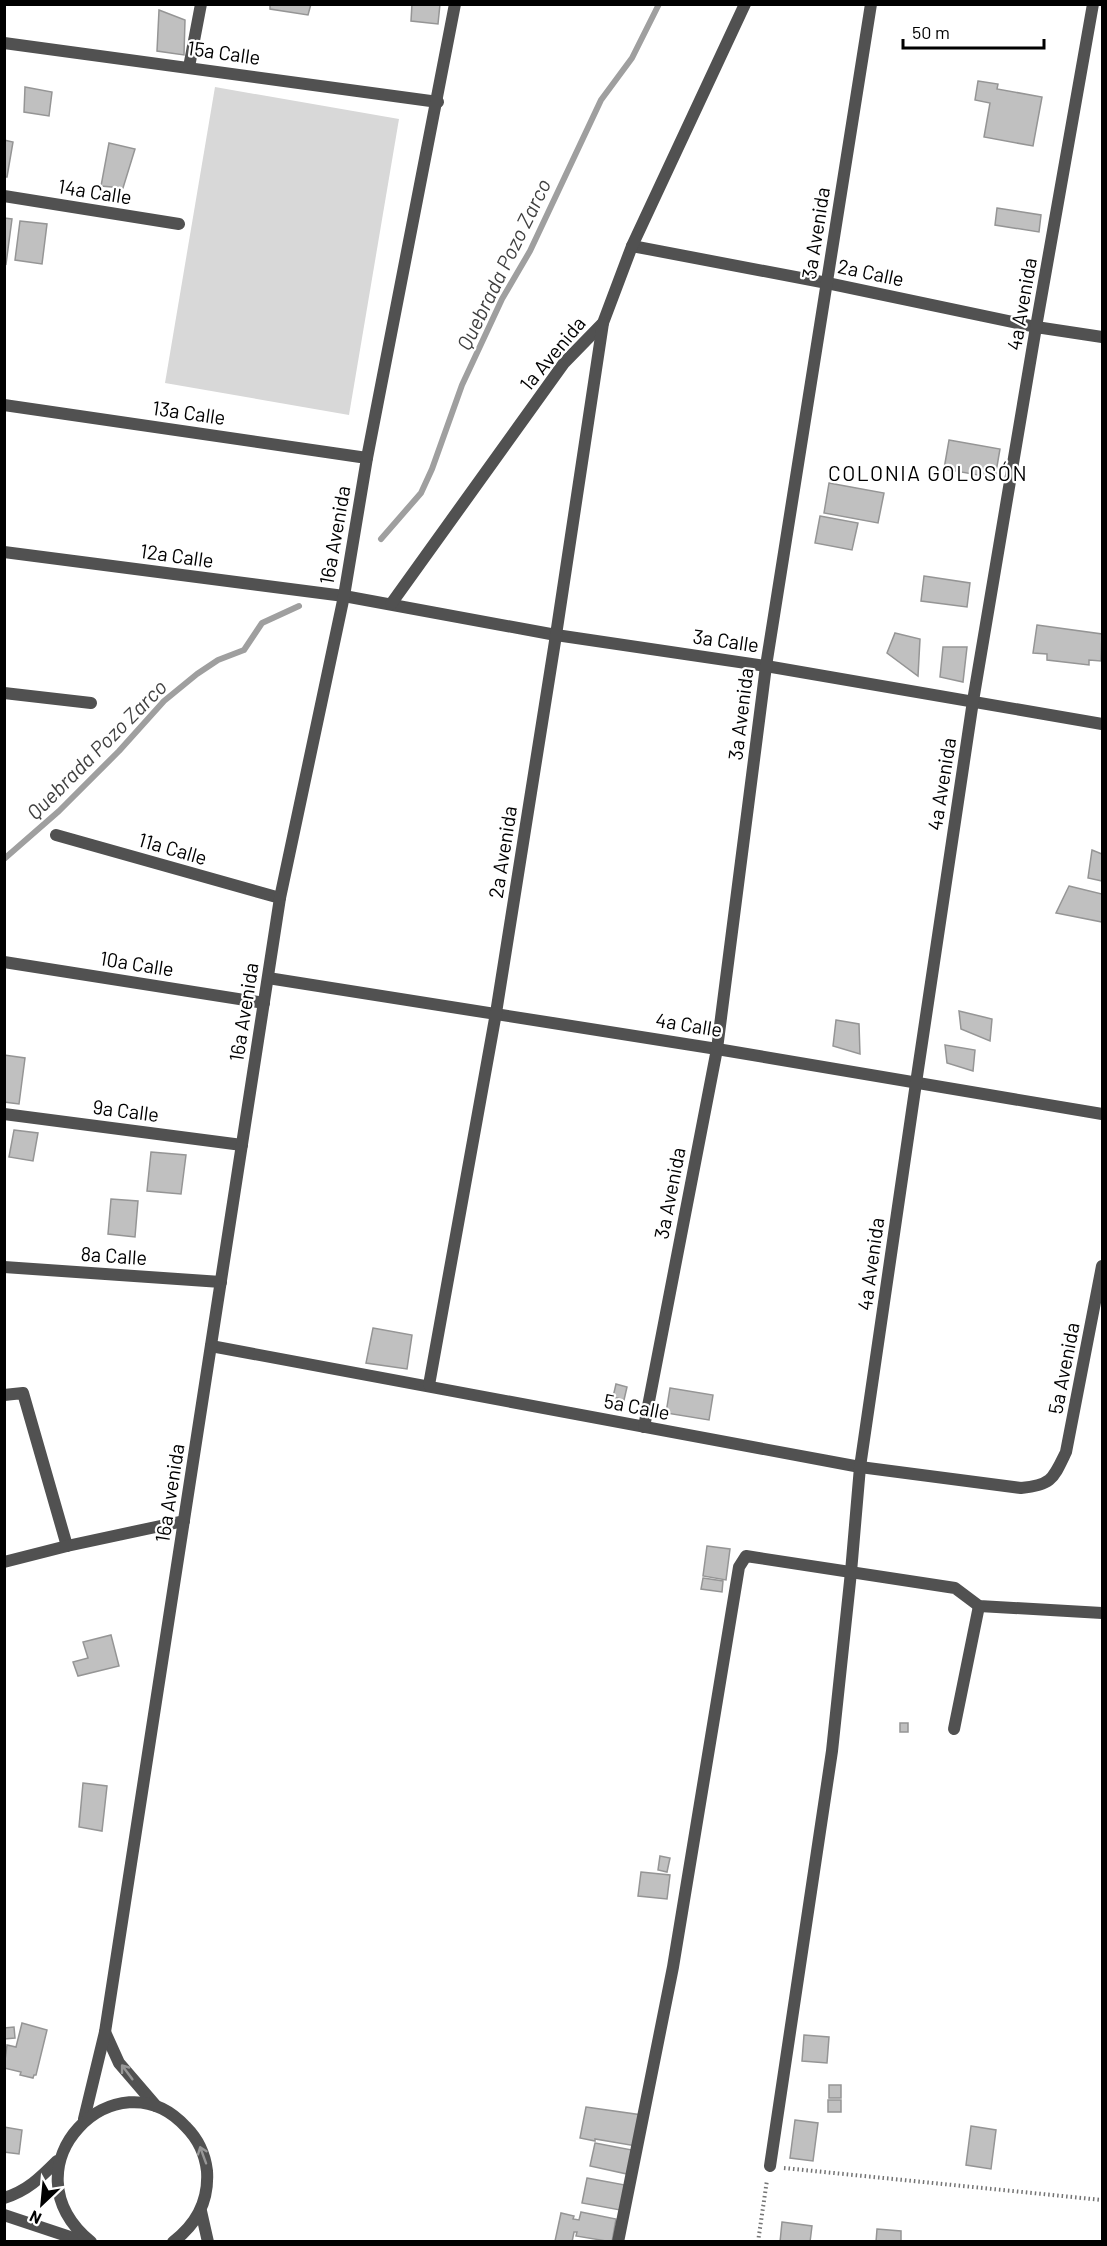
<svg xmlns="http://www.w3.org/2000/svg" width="1107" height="2246" font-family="Barlow,sans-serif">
<rect width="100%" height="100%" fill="#fff"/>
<!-- green -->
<polygon fill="#d8d8d8" points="215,87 399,119 349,415 165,383"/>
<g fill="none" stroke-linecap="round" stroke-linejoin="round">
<!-- stream -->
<g stroke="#9f9f9f" stroke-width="6">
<polyline points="381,539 421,493 432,469 462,385 502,299 530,251 601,100 632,58 659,4"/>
<polyline points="4,859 59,811 119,751 164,701 197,674 218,660 244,650 262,623 299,606"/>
</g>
</g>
<!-- building -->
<g fill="#c0c0c0" stroke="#959595" stroke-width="1.5">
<polygon points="270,4 311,4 308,15 270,9"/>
<polygon points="412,4 440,4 438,24 411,21"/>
<polygon points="159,10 185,20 184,55 157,51"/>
<polygon points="978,81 998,84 997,89 1042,97 1033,146 984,137 990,103 975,100"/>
<polygon points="25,87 52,92 49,116 24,112"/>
<polygon points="4,140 13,142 7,177 4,177"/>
<polygon points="109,143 135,149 123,188 101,186"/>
<polygon points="997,208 1041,215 1039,232 995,225"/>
<polygon points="4,218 12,219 6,264 4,263"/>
<polygon points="20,221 47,224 42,264 15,260"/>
<polygon points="949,440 1000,449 995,478 944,469"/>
<polygon points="829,483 884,493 878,523 824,513"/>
<polygon points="820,516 858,523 852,550 815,543"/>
<polygon points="924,576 970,583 967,607 921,601"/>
<polygon points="1037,625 1102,634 1101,661 1089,660 1089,665 1047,660 1047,654 1033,653"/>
<polygon points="895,633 920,639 918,676 887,653"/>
<polygon points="943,647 967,647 963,682 940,677"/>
<polygon points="1092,850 1102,854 1102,881 1088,878"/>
<polygon points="1069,886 1102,894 1102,922 1056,913"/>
<polygon points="959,1011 992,1019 990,1041 961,1029"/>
<polygon points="836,1020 859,1024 860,1054 833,1046"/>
<polygon points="945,1045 975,1050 973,1071 947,1063"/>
<polygon points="4,1055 25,1058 19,1104 4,1102"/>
<polygon points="14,1130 38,1133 33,1161 9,1157"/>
<polygon points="151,1152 186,1155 181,1194 147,1191"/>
<polygon points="111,1199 138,1201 135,1237 108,1234"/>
<polygon points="373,1328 412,1335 407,1369 366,1363"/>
<polygon points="616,1384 627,1387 624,1400 613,1397"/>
<polygon points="670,1388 713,1395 709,1420 666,1413"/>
<polygon points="707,1546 730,1549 726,1580 703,1576"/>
<polygon points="703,1578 723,1581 722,1592 701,1589"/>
<polygon points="111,1635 119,1666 78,1676 73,1662 88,1658 83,1642"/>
<rect x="900" y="1723" width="8" height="9"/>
<polygon points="83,1783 107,1786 102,1831 79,1827"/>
<polygon points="660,1856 670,1858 667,1872 658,1870"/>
<polygon points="641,1872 670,1875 667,1899 638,1896"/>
<polygon points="22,2023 47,2030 36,2075 34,2075 33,2078 20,2075 21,2072 4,2068 7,2045 16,2047"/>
<polygon points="14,2027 15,2038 4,2039 4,2028"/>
<polygon points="804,2035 829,2037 827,2063 802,2061"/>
<rect x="829" y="2085" width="12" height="13"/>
<rect x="828" y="2100" width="13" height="12"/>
<polygon points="586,2107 642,2115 636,2146 595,2139 595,2141 580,2138"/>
<polygon points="795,2120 818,2123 813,2161 790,2158"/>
<polygon points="971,2126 996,2130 991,2169 966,2165"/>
<polygon points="4,2127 22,2130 19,2154 4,2152"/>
<polygon points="595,2143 632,2150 627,2174 590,2166"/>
<polygon points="587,2178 625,2185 620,2210 582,2203"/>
<polygon points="581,2212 616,2219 612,2242 576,2236 577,2232 574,2232 572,2242 555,2241 561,2213 574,2216 573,2219 579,2220"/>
<polygon points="782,2222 812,2226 810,2242 780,2242"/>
<polygon points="877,2229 901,2231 901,2242 876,2242"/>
</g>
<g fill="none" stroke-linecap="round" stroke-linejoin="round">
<!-- path -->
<g stroke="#737373" stroke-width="4" stroke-dasharray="1.5 3" stroke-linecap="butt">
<polyline points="784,2168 1102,2200"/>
<polyline points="758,2242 767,2180"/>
</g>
<!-- minor -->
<g stroke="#515151" stroke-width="12">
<polyline points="4,43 438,102"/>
<polyline points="189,67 201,4"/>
<polyline points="4,196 179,224"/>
<polyline points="632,246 827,283 1036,327 1102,337"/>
<polyline points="4,405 367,458"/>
<polyline points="4,552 344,596 556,635 766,666 1102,724"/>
<polyline points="391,604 564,363 603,323 632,246 745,4"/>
<polyline points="4,693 91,703"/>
<polyline points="56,835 280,898"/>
<polyline points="4,962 264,1003"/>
<polyline points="268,978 717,1049 1102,1114"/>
<polyline points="4,1114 242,1145"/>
<polyline points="4,1267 221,1282"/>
<path d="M211,1346L860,1467L1021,1488C1052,1485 1053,1479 1066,1452L1102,1266"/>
<polyline points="429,1385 496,1013 556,635 603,323"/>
<polyline points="4,1395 23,1393 67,1546"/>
<polyline points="644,1427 717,1049 766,666 871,4"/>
<polyline points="4,1562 67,1546 184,1521"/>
<polyline points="954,1729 979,1606"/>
<polyline points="770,2166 832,1751 851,1572 860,1467 916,1083 973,701 1036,327 1093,4"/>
<polyline points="201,2211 208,2242"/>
<polyline points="618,2242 673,1967 739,1567 746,1556 955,1588 979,1606 1102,1613"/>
</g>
<!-- tertiary -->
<g stroke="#515151" stroke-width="12">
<polyline points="105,2032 119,2063 156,2106"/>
<polyline points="84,2119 105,2032 280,898 344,596 367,458 455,4"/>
<path d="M4,2198C27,2191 40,2178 57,2161"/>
<polyline points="4,2215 85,2242"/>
<path d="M91,2242C0,2167 117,2051 186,2127C198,2139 205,2154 207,2171C209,2201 197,2224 173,2242"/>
</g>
</g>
<!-- one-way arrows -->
<defs><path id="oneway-shaft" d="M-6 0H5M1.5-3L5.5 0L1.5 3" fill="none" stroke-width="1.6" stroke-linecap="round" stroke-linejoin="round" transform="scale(1.5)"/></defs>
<g stroke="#979797">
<use href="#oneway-shaft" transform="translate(127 2072) rotate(-127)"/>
<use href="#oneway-shaft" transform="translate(203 2155) rotate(-110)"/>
</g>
<g text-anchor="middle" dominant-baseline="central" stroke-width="4.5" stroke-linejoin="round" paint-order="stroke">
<!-- street labels -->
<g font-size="20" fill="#000" stroke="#fff">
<text transform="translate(224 52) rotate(8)">15a Calle</text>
<text transform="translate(95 191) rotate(9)">14a Calle</text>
<text transform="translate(815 233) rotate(-81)">3a Avenida</text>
<text transform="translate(871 272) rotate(12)">2a Calle</text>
<text transform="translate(1021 304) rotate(-80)">4a Avenida</text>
<text transform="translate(552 353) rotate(-50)">1a Avenida</text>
<text transform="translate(189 412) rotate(8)">13a Calle</text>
<text transform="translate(334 535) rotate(-80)">16a Avenida</text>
<text transform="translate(177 555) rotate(8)">12a Calle</text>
<text transform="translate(726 640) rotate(8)">3a Calle</text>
<text transform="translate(740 714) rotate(-83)">3a Avenida</text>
<text transform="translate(941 784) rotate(-81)">4a Avenida</text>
<text transform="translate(173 848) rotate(16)">11a Calle</text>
<text transform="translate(502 852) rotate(-81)">2a Avenida</text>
<text transform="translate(137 963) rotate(9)">10a Calle</text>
<text transform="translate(243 1012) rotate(-81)">16a Avenida</text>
<text transform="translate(689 1024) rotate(9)">4a Calle</text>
<text transform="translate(126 1110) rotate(7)">9a Calle</text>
<text transform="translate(669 1193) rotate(-79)">3a Avenida</text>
<text transform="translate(114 1255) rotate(4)">8a Calle</text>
<text transform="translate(870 1264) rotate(-82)">4a Avenida</text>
<text transform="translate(1063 1368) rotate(-79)">5a Avenida</text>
<text transform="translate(637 1406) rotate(11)">5a Calle</text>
<text transform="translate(169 1493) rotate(-81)">16a Avenida</text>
</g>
<!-- water labels -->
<g font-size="21" font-style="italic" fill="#404040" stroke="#fff">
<text transform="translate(503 264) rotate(-64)">Quebrada Pozo Zarco</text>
<text transform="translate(96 749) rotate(-45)">Quebrada Pozo Zarco</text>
</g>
<!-- neighbourhood labels -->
<g font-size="21" letter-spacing="1.5" fill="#000" stroke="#fff">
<text x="928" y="472">COLONIA GOLOSÓN</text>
</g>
</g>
<!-- border -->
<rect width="1107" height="2246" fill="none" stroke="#000000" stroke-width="12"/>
<!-- north arrow -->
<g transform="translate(42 2204) rotate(206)" stroke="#ffffff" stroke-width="4.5" paint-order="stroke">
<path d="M0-4.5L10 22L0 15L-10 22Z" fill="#000000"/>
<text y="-9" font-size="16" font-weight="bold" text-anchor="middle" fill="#000000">N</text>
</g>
<!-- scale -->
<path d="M903 39v9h141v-9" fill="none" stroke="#000000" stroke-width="3"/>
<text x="912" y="39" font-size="18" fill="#000000" stroke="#ffffff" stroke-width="4.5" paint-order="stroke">50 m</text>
</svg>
